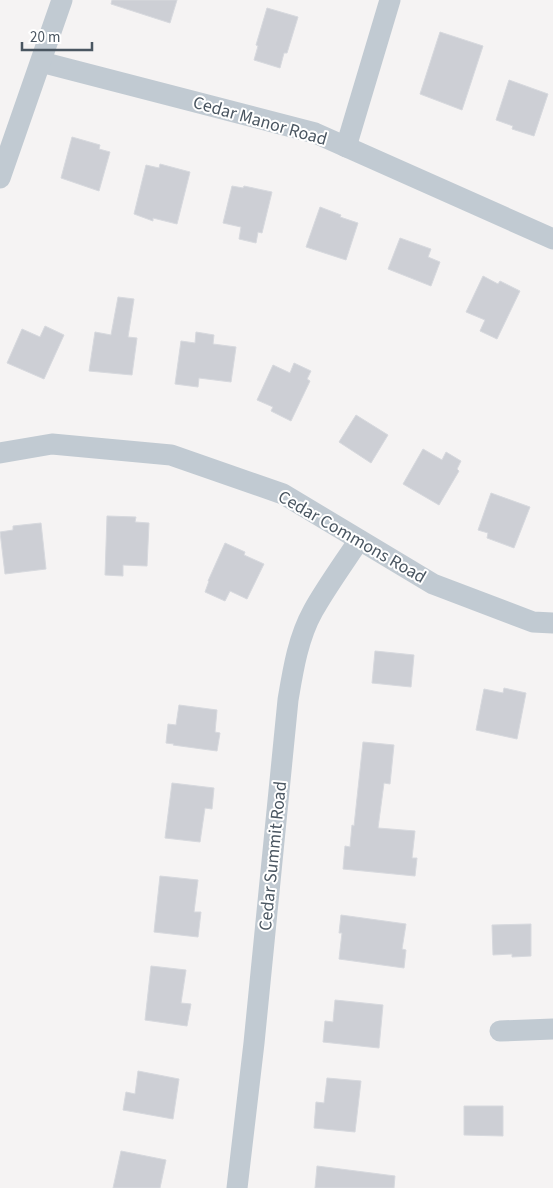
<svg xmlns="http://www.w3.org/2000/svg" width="553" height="1188" font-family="'Source Sans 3',sans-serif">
<rect width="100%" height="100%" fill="#f5f3f3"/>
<!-- building -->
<g fill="#cdcfd5" stroke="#d7d9de">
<polygon points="112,0 177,0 170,23 111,4"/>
<polygon points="267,8 298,17 287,53 284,53 280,68 254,60 258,46 256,45"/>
<polygon points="440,32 483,46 462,110 420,94"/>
<polygon points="509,80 548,94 534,136 512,129 513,126 496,120"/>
<polygon points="72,137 100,145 99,149 110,152 99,191 61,178"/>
<polygon points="160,164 190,172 177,224 153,218 153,221 134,214 146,165 159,168"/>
<polygon points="232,186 243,188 244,186 272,192 262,233 258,232 256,243 239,239 241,227 223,223"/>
<polygon points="320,207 341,215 340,217 358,223 346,260 306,247"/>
<polygon points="400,238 431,249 428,257 440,262 431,286 388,269"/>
<polygon points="483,276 498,284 500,281 520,291 497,339 480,331 485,320 466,312"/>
<polygon points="118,297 134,299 128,337 137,338 132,375 89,371 95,332 111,335"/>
<polygon points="45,326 64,335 44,379 7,363 22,329 40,337"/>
<polygon points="196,332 214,335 213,344 236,347 231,382 199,378 198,387 175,384 181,341 195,343"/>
<polygon points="294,363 311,371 307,379 310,381 291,421 271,411 273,407 257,400 273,365 290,373"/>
<polygon points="356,415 388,435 371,463 339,442"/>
<polygon points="423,449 442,460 446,452 461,461 457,469 459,471 439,505 403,484"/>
<polygon points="491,493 530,507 514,548 487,538 488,533 478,530"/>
<polygon points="107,516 136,517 135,522 149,523 147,566 123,565 123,576 105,575"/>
<polygon points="41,523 46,569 5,574 0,532 13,530 13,526"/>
<polygon points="225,543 245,552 244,555 264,564 247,599 230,591 225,601 205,592 209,581 208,581"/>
<polygon points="375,651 414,655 411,687 372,683"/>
<polygon points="504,688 526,693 517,739 476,730 484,689 503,693"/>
<polygon points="179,705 217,710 215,732 220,733 217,751 173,745 174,744 166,743 168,724 176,725"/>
<polygon points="363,742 394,745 390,784 384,783 378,828 415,831 412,858 417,858 415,876 343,869 345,846 350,847 352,825 354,826"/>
<polygon points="172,783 214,788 212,809 205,808 200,842 165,838"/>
<polygon points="160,876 198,880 194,912 201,912 198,937 154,932"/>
<polygon points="341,915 406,924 402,949 406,950 404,968 339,959 342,933 339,933"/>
<polygon points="531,924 531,956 512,957 512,954 493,955 492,925"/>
<polygon points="151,966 186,970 181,1003 191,1004 187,1026 145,1020"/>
<polygon points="335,1000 383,1005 379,1048 323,1042 325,1021 333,1022"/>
<polygon points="138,1071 179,1079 173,1119 123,1110 126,1092 135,1094"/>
<polygon points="327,1078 361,1081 355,1132 314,1128 316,1102 324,1103"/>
<polygon points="464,1106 503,1106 503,1136 464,1135"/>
<polygon points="121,1151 166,1160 160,1188 113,1188"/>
<polygon points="317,1166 395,1176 394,1188 315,1188"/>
</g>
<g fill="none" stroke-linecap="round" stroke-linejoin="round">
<!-- street -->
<g stroke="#c1cad2" stroke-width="21">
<polyline points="41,62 315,133 553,239"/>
<polyline points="346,147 390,0"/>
<polyline points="0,178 62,0"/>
<polyline points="0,453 52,444 171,455 283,494 433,584 533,622 553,623"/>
<polyline points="500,1031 553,1029"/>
<path d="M237,1188L254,1043L288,700C293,670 298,638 313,611C327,586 344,563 359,540"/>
</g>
</g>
<g text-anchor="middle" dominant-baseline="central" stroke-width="4" stroke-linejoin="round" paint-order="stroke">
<!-- street labels -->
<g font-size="18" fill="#4a5661" stroke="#fff">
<text transform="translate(260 121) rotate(16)">Cedar Manor Road</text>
<text transform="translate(352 537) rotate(30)">Cedar Commons Road</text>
<text transform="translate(273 856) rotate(-84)">Cedar Summit Road</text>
</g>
</g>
<!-- scale -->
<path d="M22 42v8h70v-8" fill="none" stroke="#4a5661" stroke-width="2.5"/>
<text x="30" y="42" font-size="15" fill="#4a5661" stroke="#ffffff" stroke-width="4" paint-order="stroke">20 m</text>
</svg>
